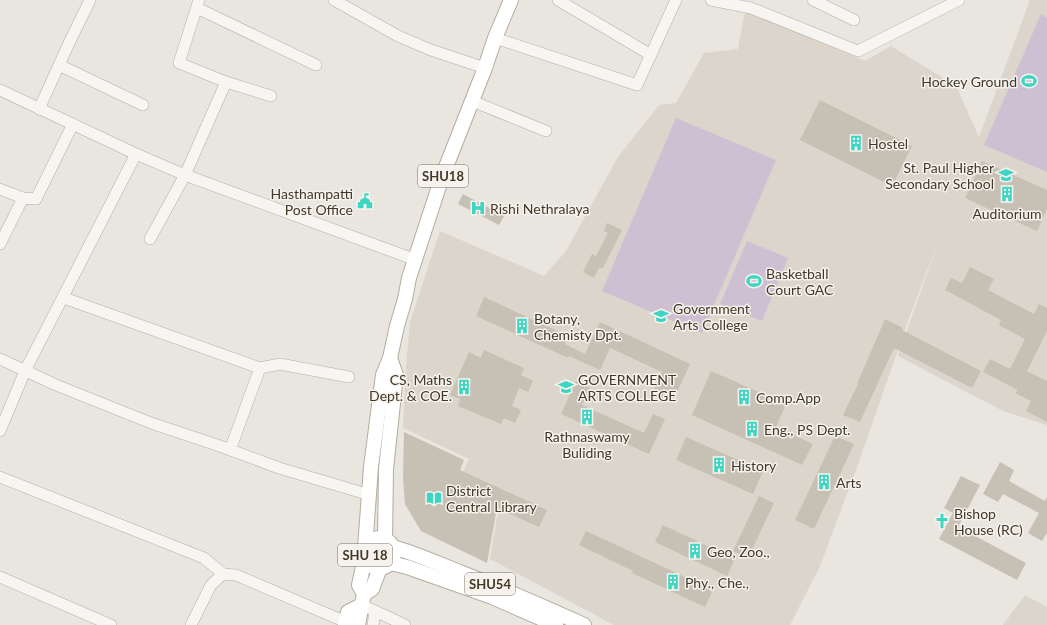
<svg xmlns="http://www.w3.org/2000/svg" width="1047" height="625" font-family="Lato,sans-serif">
<rect width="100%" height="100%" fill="#e9e5df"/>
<!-- built -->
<g fill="#dbd5cc">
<polygon points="1030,0 1047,0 1047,425 1003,411 898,356 940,237 912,310 857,467 820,566 790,625 614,625 490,559 498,512 454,491 469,459 403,428 406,367 410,322 440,231 544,276 566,251 618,157 659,105 676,103 704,53 738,49 745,11 865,61 891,46 956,86 979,137"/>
<polygon points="1025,595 1047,607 1047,625 1003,625"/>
</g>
<!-- green -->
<g fill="#cfbfd3">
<polygon points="1041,14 1047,18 1047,172 984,145"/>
<polygon points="676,118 776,160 702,333 602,291"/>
<polygon points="747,241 788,258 762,321 720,304"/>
</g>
<!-- building -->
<g fill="#c6c0b5">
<polygon points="820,100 912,146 892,186 800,140"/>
<polygon points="982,161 1047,190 1047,209 1037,231 965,198"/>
<polygon points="463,194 504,216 499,225 458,204"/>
<polygon points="607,223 622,230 603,268 599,268 594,278 583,272 592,254 596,256 608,233 604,231"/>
<polygon points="970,267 994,279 988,290 1034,314 1039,304 1047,308 1047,331 1027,371 1047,381 1047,422 1026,411 1031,401 1015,393 1018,390 983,372 990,359 1010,369 1025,339 999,325 1001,320 945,290 951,278 962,283"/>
<polygon points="484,297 568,336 565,344 585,354 600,322 690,364 672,403 652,394 662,372 610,348 600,370 569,356 568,358 476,316"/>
<polygon points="885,319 903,328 902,330 981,371 972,388 894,348 860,422 843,415 858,384 857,384"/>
<polygon points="484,350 524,368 521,375 533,381 528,392 519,388 512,406 521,410 515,423 504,418 501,424 458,406 460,399 450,395 469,352 481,358"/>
<polygon points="711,371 786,404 776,427 813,444 802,465 692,415"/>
<polygon points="576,381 590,388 582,405 644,433 653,414 665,419 649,454 561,414"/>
<polygon points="404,432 464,460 460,470 547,510 539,527 497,508 487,563 421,531 405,504 403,478"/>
<polygon points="835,436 854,444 814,529 795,520"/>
<polygon points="686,437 763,471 753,494 676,460"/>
<polygon points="1000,462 1014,470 1009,481 1045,501 1047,497 1047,533 1042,541 1028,533 1039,513 1003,494 998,502 983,494"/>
<polygon points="961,476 980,485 958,527 1026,563 1017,580 939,539 953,513 944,508"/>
<polygon points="759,496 774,503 748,558 733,551"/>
<polygon points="663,525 735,559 727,576 655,542"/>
<polygon points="586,531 713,590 705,607 632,573 633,571 579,545"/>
</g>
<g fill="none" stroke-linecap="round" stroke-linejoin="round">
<!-- minor casing -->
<g stroke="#b3aea4" stroke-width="12">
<g id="minor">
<polyline points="334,0 398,36 431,50 485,68"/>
<polyline points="558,0 651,55"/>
<polyline points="711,0 751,8 858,51 959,0"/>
<polyline points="813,0 854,20"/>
<polyline points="197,8 316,65"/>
<polyline points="495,38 637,85 676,0"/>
<polyline points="59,65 143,105"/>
<polyline points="226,82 271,96"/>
<polyline points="0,90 136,154"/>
<polyline points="472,101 546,131"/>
<polyline points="39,109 70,41 90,0"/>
<polyline points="0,189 23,198 0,244"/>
<polyline points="23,198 36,199 73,124"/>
<polyline points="150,239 185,175 226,82 179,63 199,0"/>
<polyline points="64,298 260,368 230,450"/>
<polyline points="0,359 56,385 151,423 217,445 279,468 370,495"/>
<polyline points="260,368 280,364 349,377"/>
<polyline points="0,431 25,371 136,154 185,175 416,260"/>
<polyline points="0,477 204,558 223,574"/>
<polyline points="0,577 111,625"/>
<polyline points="362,605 405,625"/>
<polyline points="191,625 211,585 223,574 236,575 346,622"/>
<polyline points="373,625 375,611"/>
</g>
</g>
<!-- major casing -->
<g stroke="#b5ac9d" stroke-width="16">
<g id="major">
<circle cx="379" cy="553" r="15"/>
<polyline points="385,540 386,469 396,375 390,358"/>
<path d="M393,547C417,554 439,564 462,573C504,589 544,607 584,625"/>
<polyline points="365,548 371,467 383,375 390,358 397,326 405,299 409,278 442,177 485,68 495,38 511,0"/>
<polyline points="390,563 407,567 492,597 556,625"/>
<polyline points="364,594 372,589 380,568"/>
<polyline points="345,625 348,612 362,605"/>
<polyline points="358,625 364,594 359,585 365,558"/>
</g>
</g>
<!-- minor -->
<use href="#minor" stroke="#f7f5f1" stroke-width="11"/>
<!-- major -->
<use href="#major" stroke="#fff" stroke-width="14"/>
</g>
<!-- icons -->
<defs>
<g id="stadium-bare" transform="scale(1.2)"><path d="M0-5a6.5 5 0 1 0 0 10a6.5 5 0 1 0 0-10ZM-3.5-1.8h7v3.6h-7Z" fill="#3cd6c2" stroke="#f6f3ee" stroke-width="2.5" paint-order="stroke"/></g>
<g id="building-bare" transform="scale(1.2)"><path d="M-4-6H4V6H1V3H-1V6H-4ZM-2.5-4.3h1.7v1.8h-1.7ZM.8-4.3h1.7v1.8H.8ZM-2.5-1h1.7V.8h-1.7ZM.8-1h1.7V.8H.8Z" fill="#3cd6c2" stroke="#f6f3ee" stroke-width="2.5" paint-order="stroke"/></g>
<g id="school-bare" transform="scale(1.2)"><path d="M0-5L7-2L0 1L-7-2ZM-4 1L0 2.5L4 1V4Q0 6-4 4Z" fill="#3cd6c2" stroke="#f6f3ee" stroke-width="2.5" paint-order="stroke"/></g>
<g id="civic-bare" transform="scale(1.2)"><path d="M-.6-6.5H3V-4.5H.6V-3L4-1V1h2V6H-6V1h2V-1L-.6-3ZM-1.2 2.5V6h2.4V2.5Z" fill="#3cd6c2" stroke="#f6f3ee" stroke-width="2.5" paint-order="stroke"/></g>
<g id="hospital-bare" transform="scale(1.2)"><path d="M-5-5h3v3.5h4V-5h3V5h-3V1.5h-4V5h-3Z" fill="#3cd6c2" stroke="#f6f3ee" stroke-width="2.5" paint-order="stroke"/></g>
<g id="university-bare" transform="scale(1.2)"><path d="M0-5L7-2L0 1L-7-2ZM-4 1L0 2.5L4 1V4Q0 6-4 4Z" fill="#3cd6c2" stroke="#f6f3ee" stroke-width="2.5" paint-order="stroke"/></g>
<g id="library-bare" transform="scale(1.2)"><path d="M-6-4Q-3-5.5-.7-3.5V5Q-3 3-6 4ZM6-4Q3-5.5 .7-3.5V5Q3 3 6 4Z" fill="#3cd6c2" stroke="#f6f3ee" stroke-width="2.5" paint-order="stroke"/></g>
<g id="church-bare" transform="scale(1.2)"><path d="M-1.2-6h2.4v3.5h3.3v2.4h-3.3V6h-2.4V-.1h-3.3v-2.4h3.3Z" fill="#3cd6c2" stroke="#f6f3ee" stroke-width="2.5" paint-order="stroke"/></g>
</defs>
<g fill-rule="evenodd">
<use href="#stadium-bare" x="1029" y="81"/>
<use href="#building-bare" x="856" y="143"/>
<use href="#school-bare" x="1006" y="175"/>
<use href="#building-bare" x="1007" y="194"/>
<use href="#civic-bare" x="365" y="201"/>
<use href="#hospital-bare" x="478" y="208"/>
<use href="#stadium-bare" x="754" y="281"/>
<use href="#university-bare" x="661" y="316"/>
<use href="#building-bare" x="522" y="326"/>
<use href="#building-bare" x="464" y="387"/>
<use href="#university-bare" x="566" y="387"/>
<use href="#building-bare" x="744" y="397"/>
<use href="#building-bare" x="587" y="417"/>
<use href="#building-bare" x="752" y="429"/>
<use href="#building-bare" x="719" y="465"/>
<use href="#building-bare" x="824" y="482"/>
<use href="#library-bare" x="434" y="498"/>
<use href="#church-bare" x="942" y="521"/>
<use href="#building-bare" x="695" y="551"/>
<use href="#building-bare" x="673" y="582"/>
</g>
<g text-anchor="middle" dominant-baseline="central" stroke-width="3" stroke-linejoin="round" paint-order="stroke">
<!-- shield labels -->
<g fill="#f6f3ee" stroke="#777063" stroke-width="1">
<rect x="418" y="165" width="50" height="22" rx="3"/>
<rect x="338" y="544" width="54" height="22" rx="3"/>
<rect x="465" y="573" width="50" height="22" rx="3"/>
</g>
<g font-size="13" font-weight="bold" fill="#413827">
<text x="443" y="176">SHU18</text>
<text x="365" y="555">SHU 18</text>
<text x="490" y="584">SHU54</text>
</g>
<!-- poi labels -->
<g font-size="14" fill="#413827" stroke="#f6f3ee" text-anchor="start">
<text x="1017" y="81" text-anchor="end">Hockey Ground</text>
<text x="868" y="143">Hostel</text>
<text x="994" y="167" text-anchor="end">St. Paul Higher<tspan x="994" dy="16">Secondary School</tspan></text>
<text x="353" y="193" text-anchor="end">Hasthampatti<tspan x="353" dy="16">Post Office</tspan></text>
<text x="490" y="208">Rishi Nethralaya</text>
<text x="1007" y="213" text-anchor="middle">Auditorium</text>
<text x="766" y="273">Basketball<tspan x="766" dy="16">Court GAC</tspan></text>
<text x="673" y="308">Government<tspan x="673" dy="16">Arts College</tspan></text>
<text x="534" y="318">Botany,<tspan x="534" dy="16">Chemisty Dpt.</tspan></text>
<text x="452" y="379" text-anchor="end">CS, Maths<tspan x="452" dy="16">Dept. &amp; COE.</tspan></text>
<text x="578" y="379">GOVERNMENT<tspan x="578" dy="16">ARTS COLLEGE</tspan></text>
<text x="756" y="397">Comp.App</text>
<text x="764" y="429">Eng., PS Dept.</text>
<text x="587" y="436" text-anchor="middle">Rathnaswamy<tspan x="587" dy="16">Buliding</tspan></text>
<text x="731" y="465">History</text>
<text x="836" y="482">Arts</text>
<text x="446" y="490">District<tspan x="446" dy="16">Central Library</tspan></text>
<text x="954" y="513">Bishop<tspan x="954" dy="16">House (RC)</tspan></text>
<text x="707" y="551">Geo, Zoo.,</text>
<text x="685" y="582">Phy., Che.,</text>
</g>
</g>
</svg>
